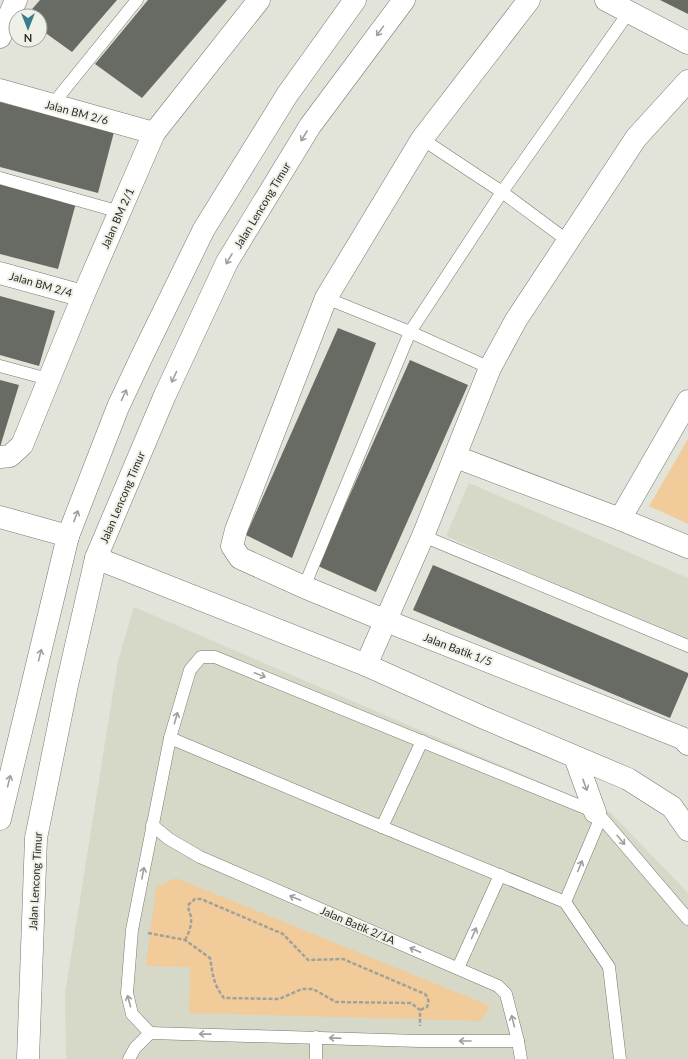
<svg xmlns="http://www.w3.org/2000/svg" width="688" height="1059" font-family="Lato,sans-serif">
<rect width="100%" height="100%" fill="#e2e4da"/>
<!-- built -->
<g fill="#d6d8c8">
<polygon points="469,483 688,578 688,642 446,536"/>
<polygon points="134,607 610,812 688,893 688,1059 66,1059 65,994 118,661"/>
</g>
<!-- green -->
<g fill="#f1cc9a">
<polygon points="688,439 688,524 649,506"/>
<polygon points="176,878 490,1006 481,1021 189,1013 190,967 146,966 156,887"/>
</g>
<!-- building -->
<g fill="#676b64">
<polygon points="40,0 117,0 72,52 40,29 40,16 26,16"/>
<polygon points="148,0 227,0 142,98 95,64"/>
<polygon points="660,0 688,0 688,14"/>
<polygon points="0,102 114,132 98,193 0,167"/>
<polygon points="0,183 76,203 58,269 0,254"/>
<polygon points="0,296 55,311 39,366 0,355"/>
<polygon points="338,328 376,343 292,558 246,535"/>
<polygon points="410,360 468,385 376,592 318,566"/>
<polygon points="0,380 19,385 0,447"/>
<polygon points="433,565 688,673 688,676 670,718 413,610"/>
</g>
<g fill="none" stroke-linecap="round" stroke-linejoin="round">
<!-- service casing -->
<g stroke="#777870" stroke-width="13">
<g id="service">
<polyline points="52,105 137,0"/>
<polyline points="422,139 502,192 568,241"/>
<polyline points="0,178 120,212"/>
<polyline points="326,298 410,332 490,368"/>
<polyline points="0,366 48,379"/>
<polyline points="423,536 688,646"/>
<polyline points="304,587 410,332 502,192 629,12"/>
<polyline points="170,738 382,827 565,902 609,967 620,1059"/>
<polyline points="152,825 169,839 200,857 498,986 506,994 518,1041 521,1059"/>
<polyline points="382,827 422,741"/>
<polyline points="565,902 601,817"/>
<polyline points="458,968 500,875"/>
<polyline points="150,1033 132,1014 127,993 132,930 170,738 190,670 201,657 215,657 595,812 601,817 688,919"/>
<polyline points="129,1059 135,1048 150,1033 419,1041 518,1041"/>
<polyline points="316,1059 316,1037"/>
</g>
</g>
<!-- minor casing -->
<g stroke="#777870" stroke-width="23">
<g id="minor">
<polyline points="529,0 422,139 326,298 236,530 232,546 240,558 304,587 384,620 682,738 688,744"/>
<polyline points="606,0 688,43"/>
<polyline points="0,37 16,0"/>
<polyline points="0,90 154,133"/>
<polyline points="0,273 83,296"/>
<polyline points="0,457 10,456 22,445 83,296 154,133 259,0"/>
<polyline points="456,457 620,519 688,547"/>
<polyline points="0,517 68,536"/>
<polyline points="620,519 688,401"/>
<polyline points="366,665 423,536 490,368 516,320 636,138 688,81"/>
<polyline points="575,757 595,812"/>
</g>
</g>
<!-- tertiary casing -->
<g stroke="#777870" stroke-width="23">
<polyline id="tertiary" points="96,558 366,665 484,718 628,779 672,807 688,830"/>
</g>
<!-- trunk casing -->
<g stroke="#777870" stroke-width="23">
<g id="trunk">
<polyline points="0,819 68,536 118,407 142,356 204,229 287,95 355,0"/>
<polyline points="28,1059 36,838 67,685 96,558 165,395 227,262 310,126 404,0"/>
</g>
</g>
<!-- path -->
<g stroke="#a0a29a" stroke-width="2.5" stroke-dasharray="4 2" stroke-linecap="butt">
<path d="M148,933L185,940L210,958C213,975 213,984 224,998L279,999L302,989H313L336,1002L411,1003L420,1010V1026"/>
<path d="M185,940C189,933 192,925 191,917C190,912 187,909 189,904L195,899H201L283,934L308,960L343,959L425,994C429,998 429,1002 427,1007L420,1010"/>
</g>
<!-- service -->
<use href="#service" stroke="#fff" stroke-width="12"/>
<!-- minor -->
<use href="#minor" stroke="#fff" stroke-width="22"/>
<!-- tertiary -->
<use href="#tertiary" stroke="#fff" stroke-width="22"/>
<!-- trunk -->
<use href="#trunk" stroke="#fff" stroke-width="22"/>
</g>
<!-- one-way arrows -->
<defs><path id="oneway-shaft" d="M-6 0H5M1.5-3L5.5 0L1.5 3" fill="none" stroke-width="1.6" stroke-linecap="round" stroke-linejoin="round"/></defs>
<g stroke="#9f9f9e">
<use href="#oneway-shaft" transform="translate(380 31) rotate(126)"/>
<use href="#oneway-shaft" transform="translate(304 136) rotate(121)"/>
<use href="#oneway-shaft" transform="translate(229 259) rotate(120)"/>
<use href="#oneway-shaft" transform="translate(174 377) rotate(115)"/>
<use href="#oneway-shaft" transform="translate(124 395) rotate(-65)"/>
<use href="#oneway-shaft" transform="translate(76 516) rotate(-69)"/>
<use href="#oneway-shaft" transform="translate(40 655) rotate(-76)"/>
<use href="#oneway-shaft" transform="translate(260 675) rotate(22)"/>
<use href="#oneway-shaft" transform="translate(176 718) rotate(-74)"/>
<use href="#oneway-shaft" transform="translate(9 781) rotate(-76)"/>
<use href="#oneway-shaft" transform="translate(585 785) rotate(70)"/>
<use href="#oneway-shaft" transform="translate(621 840) rotate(50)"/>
<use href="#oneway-shaft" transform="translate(580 866) rotate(-67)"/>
<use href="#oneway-shaft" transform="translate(143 873) rotate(-79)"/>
<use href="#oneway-shaft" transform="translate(295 898) rotate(-157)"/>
<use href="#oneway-shaft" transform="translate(474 933) rotate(-66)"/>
<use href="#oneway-shaft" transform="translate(415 950) rotate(-157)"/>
<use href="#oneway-shaft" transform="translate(129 1001) rotate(-105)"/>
<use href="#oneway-shaft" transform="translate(513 1021) rotate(-104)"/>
<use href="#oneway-shaft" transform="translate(205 1034) rotate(-179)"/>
<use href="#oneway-shaft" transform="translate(335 1038) rotate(-178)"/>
<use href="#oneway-shaft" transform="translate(465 1041) rotate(-180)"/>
</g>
<g text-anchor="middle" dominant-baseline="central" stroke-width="4" stroke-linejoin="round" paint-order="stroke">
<!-- street labels -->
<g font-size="11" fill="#2a2a27" stroke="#eff1e8">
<text transform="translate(77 112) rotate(15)">Jalan BM 2/6</text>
<text transform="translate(262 205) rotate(-59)">Jalan Lencong Timur</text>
<text transform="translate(117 218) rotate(-66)">Jalan BM 2/1</text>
<text transform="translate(41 284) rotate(16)">Jalan BM 2/4</text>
<text transform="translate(122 497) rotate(-67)">Jalan Lencong Timur</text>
<text transform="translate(458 649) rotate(21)">Jalan Batik 1/5</text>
<text transform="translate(35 881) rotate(-87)">Jalan Lencong Timur</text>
<text transform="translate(358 925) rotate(23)">Jalan Batik 2/1A</text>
</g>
</g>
<!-- north arrow -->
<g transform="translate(28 28) rotate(180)"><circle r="19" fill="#eff1e8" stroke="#a0a19b"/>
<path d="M0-3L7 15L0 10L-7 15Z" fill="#3a7c8d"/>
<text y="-6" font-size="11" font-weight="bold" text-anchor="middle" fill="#2a2a27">N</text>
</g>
</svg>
